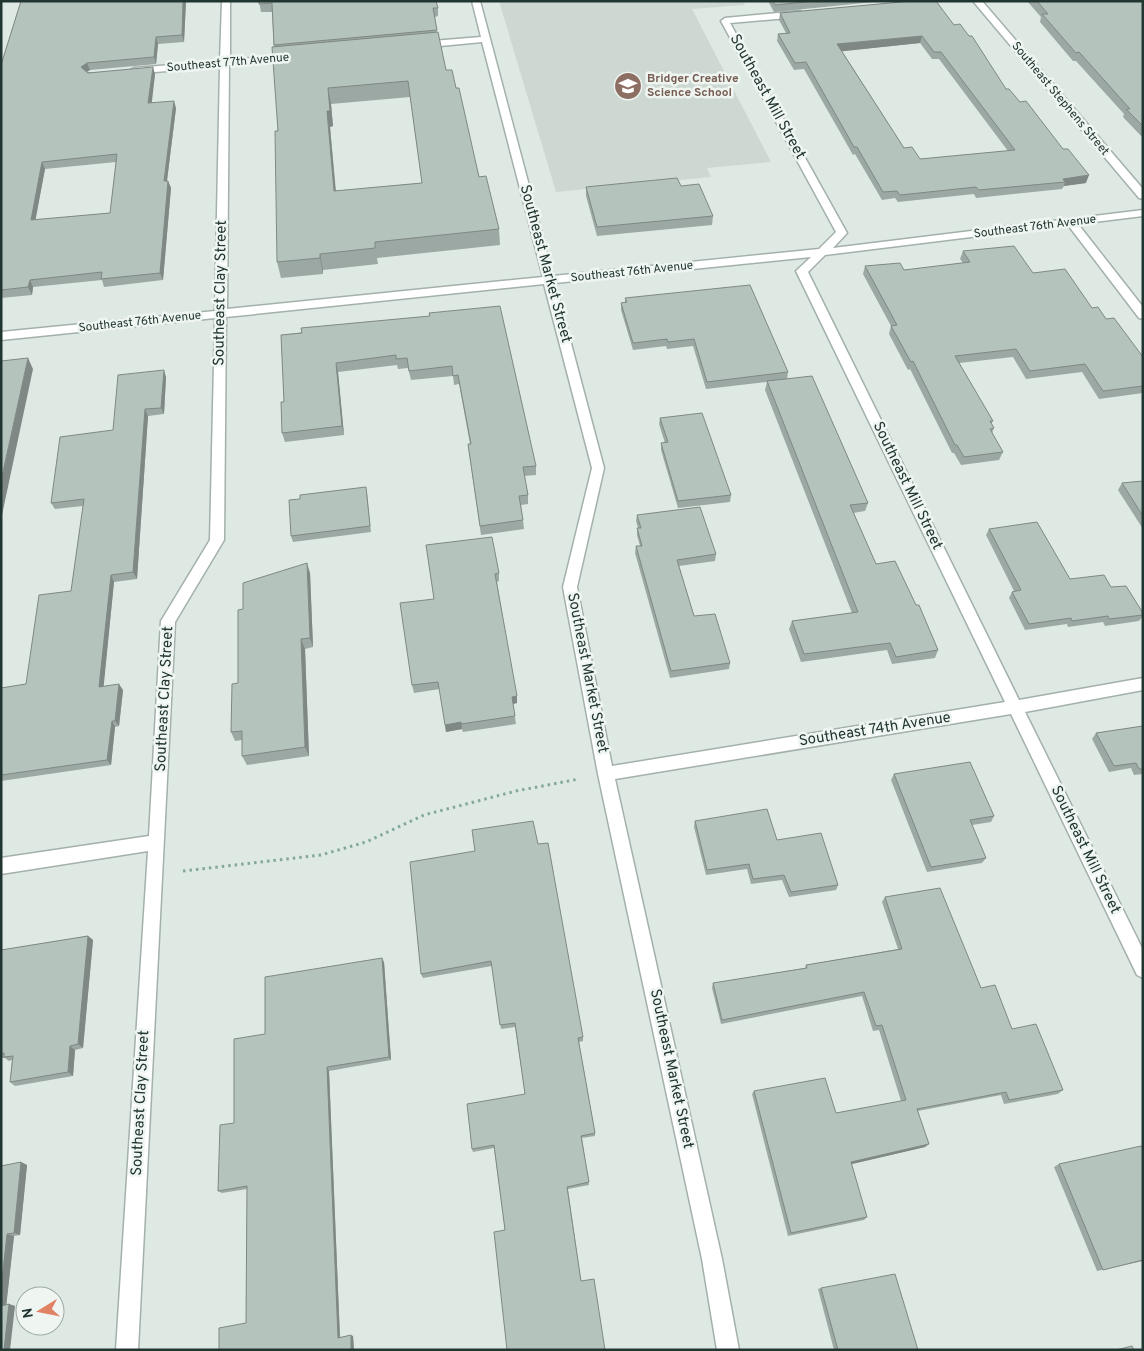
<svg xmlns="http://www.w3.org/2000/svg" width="1144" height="1351" font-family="Overpass,sans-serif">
<rect width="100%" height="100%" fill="#dfe9e4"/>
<!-- built -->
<polygon fill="#ced8d3" points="499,1 743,1 745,5 692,9 771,162 707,168 711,177 556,192"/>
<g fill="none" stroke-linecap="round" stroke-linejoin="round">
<!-- minor casing -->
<g stroke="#a3b0ab" stroke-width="3">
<g id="minor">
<path d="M222,1H230V60L293,54L297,57L293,60L229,65L227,309L543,277L482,42L420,48L416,45L420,42L481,37L472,1H480L553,276L819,249L836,232L721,21L725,18L800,11L804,14L800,17L730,23L847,233L833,248L1143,210V216L1078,224L1143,307V319L1139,318L1068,225L825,255L808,272L1019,700L1143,678V690L1025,712L1143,950V978L1137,975L1011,714L615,779L722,1259L739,1350H717L702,1259L598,774L563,587L592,468L544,284L226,317L224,540L175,622L138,1350H116L148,851L1,874V858L149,836L161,621L210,540L215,318L1,340V332L215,311L220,66L134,74L129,71L134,68L220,61ZM811,257L796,271L1005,702L612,766L577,587L604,468L555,283Z"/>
<polygon points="973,1 982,1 1143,189 1143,199 1139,198"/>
</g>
</g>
<!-- path -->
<polyline stroke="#84a89d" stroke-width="3" stroke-dasharray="2.5 4" stroke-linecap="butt" points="183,871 321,855 366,842 424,815 516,791 579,779"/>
<!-- minor -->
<use href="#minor" fill="#fff" fill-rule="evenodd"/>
</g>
<!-- wall -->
<g fill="#9ca8a3" fill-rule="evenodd">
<path d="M21,1H186L184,42L158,44L156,64L90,70L87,72L155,74L151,103L176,108L167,181H168L171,188L163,280L104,287L102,280L33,287L32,295L1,298V65ZM116,162L110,213L35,220L45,169Z"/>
<path d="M259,1L438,8V16L435,17L437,33L446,70L456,88L479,177L499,229L500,245L377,258L378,264L323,270V274L281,278L277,262L278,131L272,12H261ZM410,97L422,183L336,191L330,127L333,126L331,104Z"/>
<polygon points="768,1 884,1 774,12"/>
<path d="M912,1L1006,89L1086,183L1064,186L1062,189L976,198L974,194L898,202L895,198L882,200L855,154L853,155L804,69L794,70L777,41L778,34L786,33L779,20L780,13ZM920,43L932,59H939L1008,151L920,159L904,148L842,51Z"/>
<polygon points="1027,1 1143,1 1143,138 1123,117 1124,114 1076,61 1073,61 1040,22 1041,17"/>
<polygon points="681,186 713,216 712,225 597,236 586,196 586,187"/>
<polygon points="963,251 1033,273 1092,308 1106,319 1143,357 1143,393 1099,399 1082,372 1026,379 1013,357 959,363 993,421 991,424 994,428 992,433 1003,452 999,460 961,465 954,453 952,453 910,369 908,370 889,334 891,326 863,274 865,266 904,270 963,263 960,259"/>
<polygon points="625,298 788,372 787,379 868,503 865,511 853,513 876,564 938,650 935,658 892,664 887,650 801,662 789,629 792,621 852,613 765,390 767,382 706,389 693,346 667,349 666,346 633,350 621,310 621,303 625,302"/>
<polygon points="430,316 536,466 536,475 524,476 528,495 528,504 521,505 523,520 524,529 481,535 469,453 468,444 470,444 459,384 454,385 453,376 411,380 408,368 398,369 397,365 338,372 344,435 285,442 282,433 284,402 281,335"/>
<polygon points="166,377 164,414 148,416 137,579 114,582 103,687 123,690 119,726 115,727 111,765 1,781 1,688 26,684 71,591 83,506 55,509 51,503 113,430"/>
<polygon points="660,418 731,495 730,502 678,508 661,450 661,443 665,443 659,424"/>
<polygon points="1143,481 1143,529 1118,490 1122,483"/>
<polygon points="367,493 371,532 293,542 291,536"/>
<polygon points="637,515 716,554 715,561 679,566 694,616 730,663 729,669 670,678 635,553 636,546 640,546 637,535 637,528 638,528 636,521"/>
<polygon points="989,529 1070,579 1111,587 1143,615 1143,616 1139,621 1105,626 1103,622 1068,627 1067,624 1025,630 1009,598 1012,592 1014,591 986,535"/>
<polygon points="426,545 499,573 499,581 497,582 517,703 513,704 516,724 463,732 462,729 446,732 440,689 414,693 412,685 434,599"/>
<polygon points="310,573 313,647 305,649 309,756 247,765 242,756 242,740 235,741 231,732 238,683 243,609"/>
<polygon points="1143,726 1143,774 1134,775 1131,768 1109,772 1092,739 1096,733"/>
<polygon points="894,774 994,816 991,822 972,825 986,858 982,863 927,872 891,780"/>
<polygon points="695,821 777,840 838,885 836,890 789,897 782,880 751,884 747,869 706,875 694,827"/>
<polygon points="538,844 583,1037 583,1041 579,1042 595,1133 595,1136 582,1138 589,1185 568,1189 581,1281 605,1350 505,1230 494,1148 473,1152 472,1149 525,1094 515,1027 501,1029 492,966 423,978 421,974"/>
<polygon points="885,897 981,988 1012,1029 1063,1090 1058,1094 1004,1104 1001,1095 918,1111 925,1147 851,1164 867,1217 864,1220 788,1236 752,1094 754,1091 836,1113 901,1101 879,1030 873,1031 862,996 721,1024 712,988 713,983 805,968 806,965 898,949 882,902"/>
<polygon points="88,936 93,940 83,1048 75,1050 73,1076 15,1086 10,1082 12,1060 9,1061 5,1058 1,1058 1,950"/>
<polygon points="384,962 391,1060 329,1071 340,1337 353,1336 354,1350 219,1350 246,1323 247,1189 222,1193 218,1191 234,1123 265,1034"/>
<polygon points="1143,1149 1143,1261 1097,1271 1054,1167 1059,1164"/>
<polygon points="21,1162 27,1165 20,1235 14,1236 6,1305 9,1304 15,1306 1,1350 1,1166"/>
<polygon points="821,1288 918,1350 834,1350 818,1289"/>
</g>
<!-- shaded-wall -->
<g fill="#7f8884">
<polygon points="183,1 186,1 184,42 182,35"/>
<polygon points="922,36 920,43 836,52 837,44"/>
<polygon points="156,37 158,44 156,64 154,57"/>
<polygon points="87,63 90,70 83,74 81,67"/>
<polygon points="153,67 155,74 151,110 148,103"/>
<polygon points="328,88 331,104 333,126 330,127 337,207 334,191 327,111"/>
<polygon points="174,101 176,108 166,188 164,181"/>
<polygon points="42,162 45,169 34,228 31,220"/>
<polygon points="1089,175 1086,183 1064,186 1065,182 1063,179"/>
<polygon points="168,181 171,188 163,280 160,273"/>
<polygon points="320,254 323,270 323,274 320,258"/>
<polygon points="30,280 33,287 32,295 28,287"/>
<polygon points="28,358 33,369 2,515 1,513 1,481"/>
<polygon points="336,363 338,372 344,435 342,426"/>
<polygon points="164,370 166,377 164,414 161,408"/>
<polygon points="145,409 148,416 137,579 133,572"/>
<polygon points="307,563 310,573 313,647 310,638"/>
<polygon points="111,575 114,582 103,693 99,687"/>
<polygon points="301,639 305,649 309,756 305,747"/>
<polygon points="119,684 123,690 119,726 115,721"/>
<polygon points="517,696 517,703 512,704 512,697"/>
<polygon points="112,721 115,727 111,765 107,760"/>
<polygon points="461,722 462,729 446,732 445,725"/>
<polygon points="88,936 93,940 83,1048 78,1044"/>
<polygon points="382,958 384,962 391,1060 389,1057"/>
<polygon points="70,1046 75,1050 73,1076 68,1072"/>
<polygon points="327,1067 329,1071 340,1339 338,1338"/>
<polygon points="929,1144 925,1147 848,1165 851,1162"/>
<polygon points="21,1162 27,1165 20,1235 14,1233"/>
<polygon points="7,1234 14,1236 6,1308 1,1307 1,1289"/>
<polygon points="9,1304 15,1306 10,1350 4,1350"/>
<polygon points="351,1335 353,1336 354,1350 351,1350"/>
</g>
<!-- building -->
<g fill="#b5c3bd" stroke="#7f8884" fill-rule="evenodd">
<path d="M21,1H183L182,35L156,37L154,57L87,63L81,67L88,73L153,67L148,103L174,101L164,181H168L160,273L101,279L102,272L30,280L28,287L1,290V65ZM117,154L110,213L31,220L42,162Z"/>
<polygon points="259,1 436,1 438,8 433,8 437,30 274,45 272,3 259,4"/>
<polygon points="773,1 815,1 775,5"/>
<path d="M912,1H936L954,25L960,24L969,36H972L1006,89H1009L1020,102L1026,101L1063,149H1068L1089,175L1063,179L1065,182L979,190L976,187L900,195L897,191L883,192L857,147H854L806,62L795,63L778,34L790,33L780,13ZM922,36L934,52H941L1015,150L920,159L912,147L904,148L837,44Z"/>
<polygon points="1037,1 1143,1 1143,126 1126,109 1130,109 1079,52 1076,53 1042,14 1048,14"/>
<path d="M438,32L446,70H452L456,88H459L479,177L486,176L499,229L375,242V248L320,254V258L277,262L275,131H278L272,47ZM408,81L422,183L334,191L327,111H330L328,88Z"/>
<polygon points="677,178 681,186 699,184 713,216 597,227 586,187"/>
<polygon points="1014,246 1033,273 1065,269 1092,308 1098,307 1106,319 1114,318 1143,357 1143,386 1103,391 1085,364 1030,371 1016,349 955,356 993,421 990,421 994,428 990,429 1003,452 964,457 957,445 955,445 913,361 911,362 891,326 897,325 865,266 900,263 904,270 970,262 963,251"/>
<polygon points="750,285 788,372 707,382 694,339 668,342 667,339 633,343 621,303 627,302 625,298"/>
<polygon points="500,306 536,466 523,467 528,495 519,496 523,520 480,526 468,444 471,444 458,375 453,376 452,366 409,371 407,358 396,359 396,355 336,363 342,426 282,433 281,402 284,402 281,335 302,333 301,328 430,316 429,313"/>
<polygon points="28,358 1,481 1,361"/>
<polygon points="164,370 161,408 145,409 133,572 111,575 99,687 119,684 115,721 112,721 107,760 1,775 1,688 26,684 39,595 71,591 84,499 51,503 60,437 113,430 118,375"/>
<polygon points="812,376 868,503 850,505 876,564 895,561 916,605 919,605 938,650 896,657 890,643 804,654 792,621 858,612 767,381"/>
<polygon points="702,413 731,495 678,501 661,443 668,442 660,418"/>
<polygon points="1143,481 1143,516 1122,483"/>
<polygon points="366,487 370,526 291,536 289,500 300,499 300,495"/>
<polygon points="700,507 716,554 677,560 694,616 715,614 730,663 671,671 636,546 642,546 637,528 641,528 637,515"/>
<polygon points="1037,522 1070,579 1104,575 1111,587 1126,586 1143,613 1143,615 1109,619 1108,616 1072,621 1071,618 1029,624 1012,592 1021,590 989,529"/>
<polygon points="492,537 499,573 495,574 517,696 512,697 515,716 461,724 461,722 445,725 438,682 412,685 400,603 434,599 426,545"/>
<polygon points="307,563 310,638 301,639 305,747 242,756 242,731 231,732 232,684 238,683 238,610 243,609 243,583"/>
<polygon points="1143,726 1143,769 1139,769 1136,763 1114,766 1096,733"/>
<polygon points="970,762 994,816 970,820 986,858 931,867 894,774"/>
<polygon points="767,809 777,840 821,833 838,885 791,892 784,875 753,879 749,864 707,870 695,821"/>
<polygon points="533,821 538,844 548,843 583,1037 578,1038 595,1133 581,1136 589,1182 567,1187 581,1281 594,1279 605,1350 507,1350 494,1232 505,1230 494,1145 472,1149 467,1104 525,1094 515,1023 500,1025 491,961 421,974 410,862 475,851 472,830"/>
<polygon points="940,888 981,988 995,985 1012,1029 1036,1024 1063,1090 1009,1100 1006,1092 917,1109 929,1144 851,1162 867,1217 791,1233 754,1091 825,1078 836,1113 906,1100 882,1025 876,1026 864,992 722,1020 713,983 807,968 806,965 902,949 885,897"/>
<polygon points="88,936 78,1044 70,1046 68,1072 10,1082 13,1056 4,1057 4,1053 1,1054 1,950"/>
<polygon points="382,958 389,1057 327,1067 338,1338 351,1335 351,1350 219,1350 219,1328 246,1323 247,1186 218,1191 220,1125 234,1123 234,1039 265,1034 265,977"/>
<polygon points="1141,1146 1143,1149 1143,1260 1103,1270 1059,1164"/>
<polygon points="21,1162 14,1233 7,1234 1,1289 1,1166"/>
<polygon points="895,1274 918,1350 838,1350 821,1288"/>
<polygon points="9,1304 4,1350 1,1350 1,1306"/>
<polygon points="1132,1346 1134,1350 1116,1350"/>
</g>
<!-- icons -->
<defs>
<g id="school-disc" transform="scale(1.4375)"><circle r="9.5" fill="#8d6e63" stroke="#eff6f2"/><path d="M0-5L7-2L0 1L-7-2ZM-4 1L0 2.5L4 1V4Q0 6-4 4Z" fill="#fff"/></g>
</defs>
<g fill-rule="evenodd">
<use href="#school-disc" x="628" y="86"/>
</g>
<g text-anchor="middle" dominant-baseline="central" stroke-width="5" stroke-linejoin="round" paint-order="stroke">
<!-- far-street labels -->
<g font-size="12" fill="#223631" stroke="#eff6f2">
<text transform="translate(228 63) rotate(-5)">Southeast 77th Avenue</text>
<text transform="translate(1060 99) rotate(50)">Southeast Stephens Street</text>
<text transform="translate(1035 227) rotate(-7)">Southeast 76th Avenue</text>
<text transform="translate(632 272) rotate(-6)">Southeast 76th Avenue</text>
<text transform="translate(140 322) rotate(-6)">Southeast 76th Avenue</text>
</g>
<!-- far-education labels -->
<g font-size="12" font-weight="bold" fill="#785e54" stroke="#eff6f2" text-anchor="start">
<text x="647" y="79">Bridger Creative<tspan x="647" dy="14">Science School</tspan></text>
</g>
<!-- street labels -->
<g font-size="15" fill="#223631" stroke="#eff6f2">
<text transform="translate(767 97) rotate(61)">Southeast Mill Street</text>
<text transform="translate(545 264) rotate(75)">Southeast Market Street</text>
<text transform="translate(221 293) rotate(-89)">Southeast Clay Street</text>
<text transform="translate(907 486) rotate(64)">Southeast Mill Street</text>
<text transform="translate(587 673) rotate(79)">Southeast Market Street</text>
<text transform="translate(165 699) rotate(-87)">Southeast Clay Street</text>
<text transform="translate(875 730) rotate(-9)">Southeast 74th Avenue</text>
<text transform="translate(1085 850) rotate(64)">Southeast Mill Street</text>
<text transform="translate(671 1069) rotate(78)">Southeast Market Street</text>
<text transform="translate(141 1103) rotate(-87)">Southeast Clay Street</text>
</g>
</g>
<!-- border -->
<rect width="1144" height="1351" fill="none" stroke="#223631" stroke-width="5"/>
<!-- north arrow -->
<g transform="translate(40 1311) rotate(260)"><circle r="24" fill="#eff6f2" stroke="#9da9a5"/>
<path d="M0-4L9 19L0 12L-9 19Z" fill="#e08365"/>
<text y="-8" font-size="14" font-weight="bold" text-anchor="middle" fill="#223631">N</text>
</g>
</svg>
